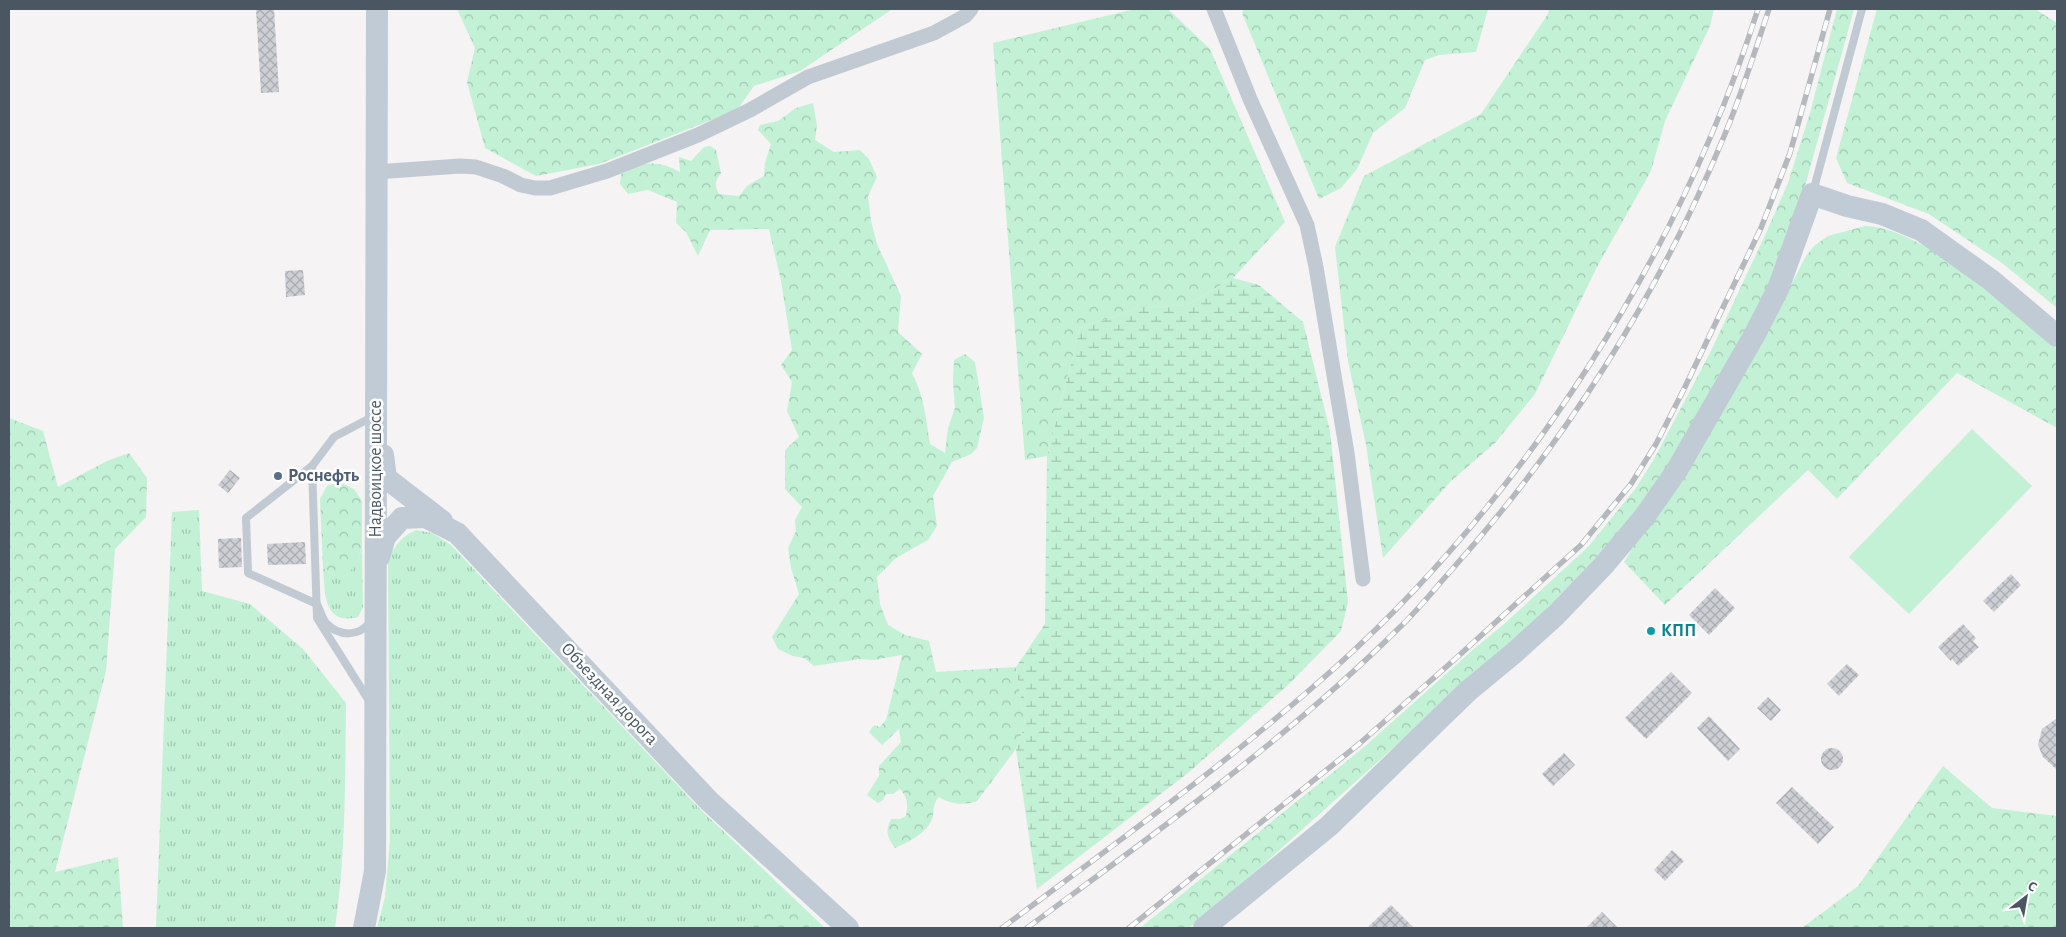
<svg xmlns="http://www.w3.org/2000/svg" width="2066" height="937" font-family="'Alegreya Sans',sans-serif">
<defs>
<pattern id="grass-tufts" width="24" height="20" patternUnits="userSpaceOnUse" patternTransform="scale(1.25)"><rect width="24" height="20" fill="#c3f1d5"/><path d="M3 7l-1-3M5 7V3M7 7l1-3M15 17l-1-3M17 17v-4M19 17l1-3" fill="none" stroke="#a0c6b0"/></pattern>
<pattern id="forest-crowns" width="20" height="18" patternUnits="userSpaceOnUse" patternTransform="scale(1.25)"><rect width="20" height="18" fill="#c3f1d5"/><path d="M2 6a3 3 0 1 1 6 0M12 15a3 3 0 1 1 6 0" fill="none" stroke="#a0c6b0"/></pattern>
<pattern id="wetland-marsh" width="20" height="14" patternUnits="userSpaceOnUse" patternTransform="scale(1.25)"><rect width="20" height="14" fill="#c3f1d5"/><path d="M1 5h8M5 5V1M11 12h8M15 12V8" fill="none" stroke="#a0c6b0"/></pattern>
<pattern id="building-cross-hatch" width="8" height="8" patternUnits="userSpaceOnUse" patternTransform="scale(1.25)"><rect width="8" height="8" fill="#cdcfd5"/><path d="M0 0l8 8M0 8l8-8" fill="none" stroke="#a8abb0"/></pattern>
</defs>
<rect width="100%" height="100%" fill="#f5f3f3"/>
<!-- grass -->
<g fill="url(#grass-tufts)">
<path d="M199,510L202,591L250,604L303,649L346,703C345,778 346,854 335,928H156L172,512Z"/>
<path d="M416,530L432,533L451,545L700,809L825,928H377L385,897L390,839L388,560C395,545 401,537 416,530Z"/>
<path d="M362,547L363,607L358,617C323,626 325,592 323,568L335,576L358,560Z"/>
</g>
<!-- forest -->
<g fill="url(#forest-crowns)">
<polygon points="457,9 891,9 891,10 800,71 754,86 737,110 599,164 536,176 485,148 467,82 475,48"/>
<polygon points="1135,9 1168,9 1210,49 1285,222 1233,278 1187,305 1138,308 1080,328 1047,456 1025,460 993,43"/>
<polygon points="1244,9 1488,9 1476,52 1439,55 1425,60 1405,108 1373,133 1357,169 1341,188 1319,199 1242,13"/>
<polygon points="1549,9 1714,9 1710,26 1665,121 1651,171 1597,267 1535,394 1495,443 1451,481 1383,558 1366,445 1348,361 1335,247 1364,176 1481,114 1548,14"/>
<polygon points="1837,9 1854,9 1802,197 1768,289 1668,467 1628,524 1540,616 1254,873 1189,928 1140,928 1363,748 1475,648 1503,625 1588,547 1636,488 1654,459 1710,353 1767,231 1788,183 1810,113"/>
<polygon points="1877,9 2035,9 2057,23 2057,308 2002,263 1929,214 1847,183 1836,158"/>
<path d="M813,103L817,125L815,140L834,152L860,150L869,159L877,177L868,196L871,221L877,244L901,296L898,332L922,354L912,373C924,396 926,419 930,444L945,453L948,428L955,408L953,380L954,360L965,354L975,362L984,418L977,448L971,454L952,462L933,496L937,526L928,540L896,558L877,577L880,604L888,625L905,635L929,641L936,672L1016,667L1025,724L1016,749L977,801C964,806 950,804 939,797C933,803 934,808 933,816C929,832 909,842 895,848C887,837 885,831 891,819H900L906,816C908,804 908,798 900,789L893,794H886L883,800L878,803L867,795L879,776V766L901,742L899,729L882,745L869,732L874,725L880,727L886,720L902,655L874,660L860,659L814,666L804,658L793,656L778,649L772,637L799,594L791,568L788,548L796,531L795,520L802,507L785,489V450L799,437L787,411L792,382L781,365L792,350L781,281L769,229L710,230L698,256L686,232L676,223L677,202L648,190L628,194L620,184L621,174C642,161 658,160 680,172L679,157L691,161L704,147L710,146L716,150L721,173C715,181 714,185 719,194L739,196L747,186L764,176L765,163L771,144L758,130L760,125L778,121L796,108Z"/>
<path d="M1865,226C1923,227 2014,311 2057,349V428L1957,373L1837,499L1808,470L1665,605L1624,562L1771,324L1806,256L1814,246L1828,236Z"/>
<polygon points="9,418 43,431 58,487 107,461 129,453 147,478 146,517 115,549 106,671 55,872 118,857 123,928 9,928"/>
<polygon points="339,482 354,489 362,501 362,547 358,560 349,573 335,576 323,568 320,499 327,486"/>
<polygon points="1943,766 1992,808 2057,816 2057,928 1802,928 1858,886"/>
<polygon points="760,904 813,918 809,928 740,928"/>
</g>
<!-- wetland -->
<polygon fill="url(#wetland-marsh)" points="1233,278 1259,285 1303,322 1330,431 1348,602 1341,631 1289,684 1188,773 1037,889 1016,749 1025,724 1016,667 1045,624 1047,456 1080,328 1138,308 1187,305"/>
<!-- garden -->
<polygon fill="#c3f1d5" points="1972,429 2032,486 1909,614 1849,557"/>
<!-- building -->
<g fill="url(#building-cross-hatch)">
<polygon points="256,9 274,9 279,92 261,93"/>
<polygon points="303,270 305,295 286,297 285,271"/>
<polygon points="230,470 240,478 228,493 218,485"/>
<polygon points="241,538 242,567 219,568 218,539"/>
<polygon points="305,542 306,564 268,565 267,544"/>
<polygon points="2011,574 2021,585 1994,612 1983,601"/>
<polygon points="1715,588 1735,608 1709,635 1689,615"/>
<polygon points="1963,624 1976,638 1973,641 1979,647 1958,666 1952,659 1951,661 1938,647"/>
<polygon points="1847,664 1859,675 1839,696 1827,684"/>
<polygon points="1671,672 1692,693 1646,739 1625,718"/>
<polygon points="1768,697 1781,710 1771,721 1757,708"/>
<polygon points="1709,716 1740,749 1728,761 1697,728"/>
<polygon points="2057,718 2057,770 2043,757 2038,745 2042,729"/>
<circle cx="1832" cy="759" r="11"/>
<polygon points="1564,753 1575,765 1553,786 1542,774"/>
<polygon points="1792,787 1834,827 1818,844 1776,803"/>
<polygon points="1672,850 1684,861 1665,881 1654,870"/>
<polygon points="1391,905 1414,928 1367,928"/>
<polygon points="1602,912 1618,928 1586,928"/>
</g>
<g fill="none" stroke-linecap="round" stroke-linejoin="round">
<!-- lane -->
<g stroke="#c1cad2" stroke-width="8">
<polyline points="1813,192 1862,9"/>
<polyline points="312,466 317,618 368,699"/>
<path d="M370,622C359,637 339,637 326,623C322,618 320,610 317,604L248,573L246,518L312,466L334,437L374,416"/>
</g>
<!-- street -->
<g stroke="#c1cad2" stroke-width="15">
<polyline points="1214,9 1250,99 1307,225 1316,267 1347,453 1363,579"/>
<polyline points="376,172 460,166 476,167 503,176 521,185 535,188 550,188 607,171 698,135 750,110 808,77 934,33 965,16 971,9"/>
</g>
<!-- secondary -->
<g stroke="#c1cbd6" stroke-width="22">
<polyline points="383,455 386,478 442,521"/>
<polyline points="379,557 385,537 402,518 425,517 457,533 709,801 848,928"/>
<polyline points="364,928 375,871 377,9"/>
<polyline points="1204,928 1329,826 1468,691 1514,653 1556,615 1604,565 1645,516 1677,470 1755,334 1778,289 1812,194 1847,206 1882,214 1921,230 1991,280 2057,336"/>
</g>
<!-- rail casing -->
<g stroke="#b5b8bd" stroke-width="5.5">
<g id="rail">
<path d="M1002,928C1116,843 1232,760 1338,665C1527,494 1681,252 1758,9"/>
<path d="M1027,928C1155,833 1285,741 1399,628C1417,611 1432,592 1448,574C1564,445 1659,295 1725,134C1742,93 1755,51 1769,9"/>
<polyline points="1129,928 1359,744 1454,660 1581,545 1631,484 1656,444 1684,389 1761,228 1790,153 1830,9"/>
</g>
</g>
<!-- rail -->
<use href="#rail" stroke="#fff" stroke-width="4" stroke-dasharray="11" stroke-linecap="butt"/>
</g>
<!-- markers -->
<circle fill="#5c6f8a" stroke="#fff" stroke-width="2" cx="278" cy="476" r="5"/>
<circle fill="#0f9aa8" stroke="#fff" stroke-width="2" cx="1651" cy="631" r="5"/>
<g text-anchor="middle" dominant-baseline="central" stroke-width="5" stroke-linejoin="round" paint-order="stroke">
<!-- street labels -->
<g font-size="18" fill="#4a5661" stroke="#fff">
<text transform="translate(376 469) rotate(-90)">Надвоицкое шоссе</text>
<text transform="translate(609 694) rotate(47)">Объездная дорога</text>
</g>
<!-- service labels -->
<g font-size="18" font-weight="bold" fill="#4e5e75" stroke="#fff" text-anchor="start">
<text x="288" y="476">Роснефть</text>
</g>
<!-- culture labels -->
<g font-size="18" font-weight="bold" fill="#0d838f" stroke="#fff" text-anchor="start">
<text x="1661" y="631">КПП</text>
</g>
</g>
<!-- border -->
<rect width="2066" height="937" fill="none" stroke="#4a5661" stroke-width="20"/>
<!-- north arrow -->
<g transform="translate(2026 897) rotate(31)" stroke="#ffffff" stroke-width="4" paint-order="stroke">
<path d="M0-4L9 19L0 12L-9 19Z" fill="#4a5661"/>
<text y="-8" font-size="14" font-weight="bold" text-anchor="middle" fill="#4a5661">С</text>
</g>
</svg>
